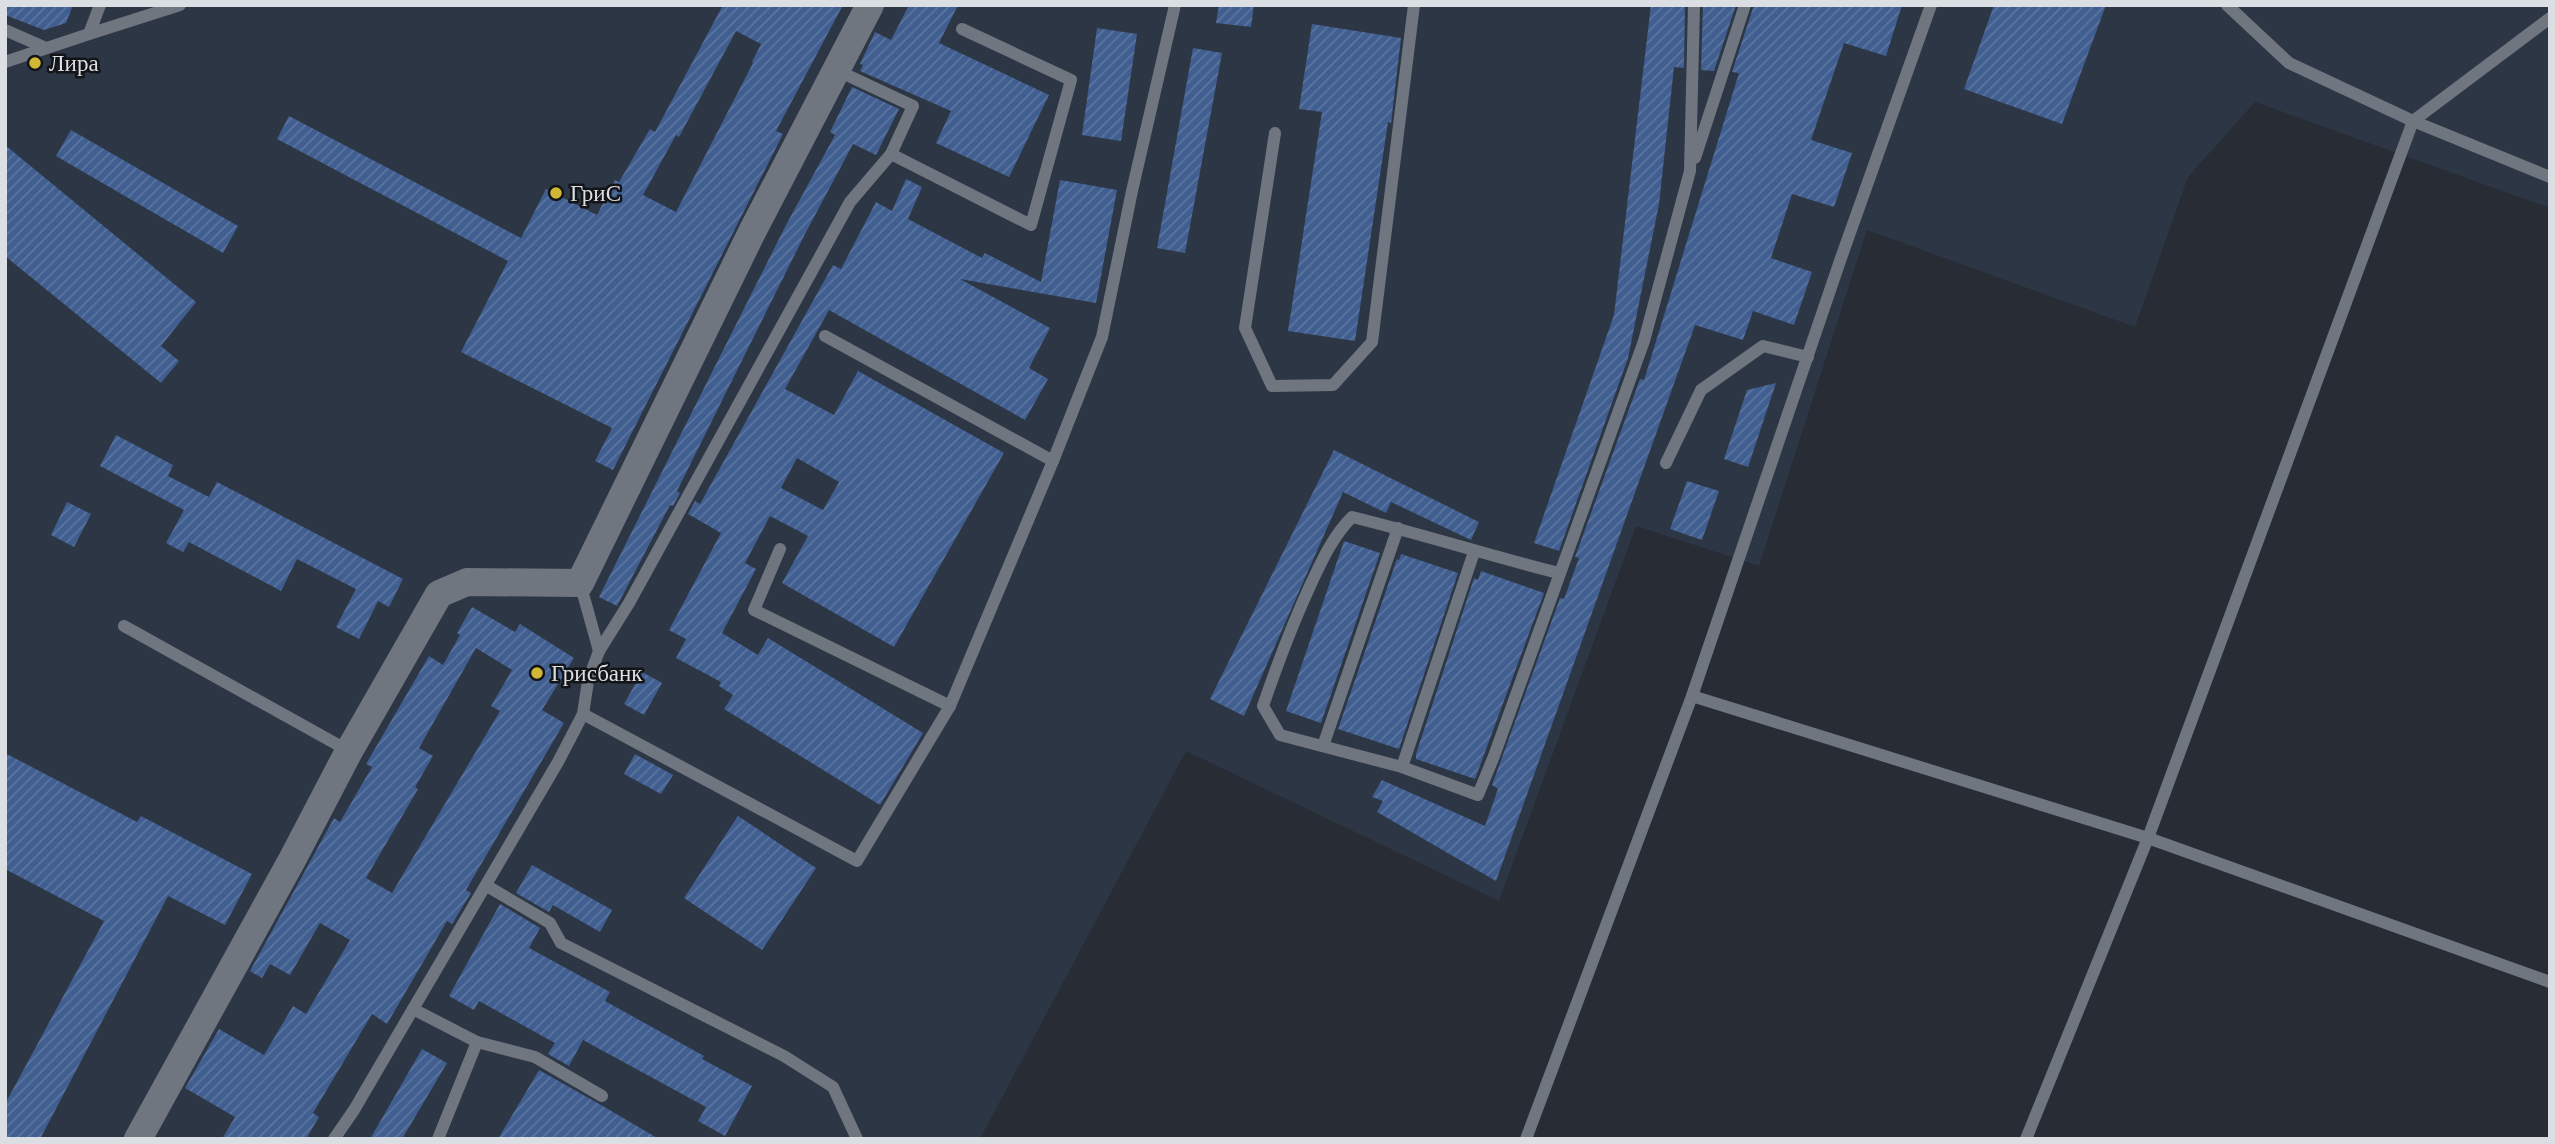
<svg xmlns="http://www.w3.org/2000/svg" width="2555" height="1144" font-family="Georgia,serif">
<defs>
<pattern id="building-hatch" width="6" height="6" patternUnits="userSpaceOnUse" patternTransform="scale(1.75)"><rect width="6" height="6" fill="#405e90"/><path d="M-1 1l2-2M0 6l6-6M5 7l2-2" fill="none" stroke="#5b759f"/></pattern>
</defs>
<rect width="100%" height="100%" fill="#272c35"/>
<!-- built -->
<polygon fill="#2d3644" points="5,5 2550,5 2550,208 2255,102 2188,177 2135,327 1867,230 1759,566 1636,526 1499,901 1186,751 980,1139 5,1139"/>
<!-- building -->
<g fill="url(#building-hatch)" fill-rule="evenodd">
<polygon points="5,5 73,5 66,23 44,30 5,15"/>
<path d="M723,5H843L776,131L783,134L613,470L595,461L612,428L461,352L508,261L277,139L289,116L521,238L546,189L597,215L615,180L619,182L650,129L655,132ZM736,31L761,44L752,62L753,63L676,212L643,195L676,135L679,137Z"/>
<polygon points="909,5 958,5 939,43 1049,95 1009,177 936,143 951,111 860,71 863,65 860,64 875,32 891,40"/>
<polygon points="1219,5 1254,5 1251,27 1216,23"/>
<polygon points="1651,5 1685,5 1684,68 1674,67 1659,204 1628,358 1559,551 1534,543 1614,315"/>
<polygon points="1703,5 1736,5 1714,71 1701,70"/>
<polygon points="1754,5 1902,5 1886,56 1844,43 1811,140 1852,153 1834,207 1792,194 1771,258 1812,272 1794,325 1753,311 1743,340 1695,325 1496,881 1377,812 1383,801 1372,797 1382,780 1485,826 1498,789 1492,785 1560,598 1564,599 1579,558 1575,557 1640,379 1644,380 1739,73 1732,72"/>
<polygon points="1994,5 2106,5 2062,124 1964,89"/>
<polygon points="1312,24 1401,38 1391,123 1388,122 1355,341 1288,331 1322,112 1299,109"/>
<polygon points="1097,28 1137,34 1121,141 1082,135"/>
<polygon points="1193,48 1222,53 1185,253 1157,248"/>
<polygon points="852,87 899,109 876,155 853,144 805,234 677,491 680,493 673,506 670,505 617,606 599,597 786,225 835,135 830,132"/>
<polygon points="71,130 238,226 223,253 56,156"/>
<polygon points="5,145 196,302 161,346 179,361 161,383 5,256"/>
<path d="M906,179L922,187L908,219L982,258L985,253L1041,282L1060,180L1117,190L1096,303L960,279L1050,328L1029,368L1048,379L1025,420L829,310L785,389L834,415L858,371L1004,453L894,647L782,583L808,536L770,516L745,563L756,569L722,633L758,655L768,638L923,733L880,805L724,709L733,695L719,686L721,682L676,658L686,639L669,630L721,533L688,514L695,501L700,504L833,265L841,269L876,202L892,211ZM797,458L839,482L823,510L781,488Z"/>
<polygon points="1776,383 1748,467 1724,459 1747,390"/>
<polygon points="116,435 173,465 168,476 209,497 217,482 403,579 389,607 378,601 359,639 336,627 356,589 297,559 281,591 189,542 183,552 166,543 184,510 100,466"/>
<polygon points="1334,450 1479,522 1471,540 1391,502 1386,513 1343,492 1244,716 1210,699"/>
<polygon points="1687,481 1719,491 1702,540 1670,529"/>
<polygon points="67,502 91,514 74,547 51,535"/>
<polygon points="1344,541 1380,553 1321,723 1286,711"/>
<polygon points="1401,554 1458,573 1399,749 1338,729 1397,559 1399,560"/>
<polygon points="1481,571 1544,593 1475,779 1416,759 1416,754 1474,578 1478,580"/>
<path d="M472,607L515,632L520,624L574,658L542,710L564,723L466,890L471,893L452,924L447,921L387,1024L372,1014L313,1113L319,1117L306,1139H222L235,1117L185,1088L219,1029L264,1055L293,1006L306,1014L350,940L320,923L290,975L270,964L262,978L250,971L334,818L340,822L372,767L366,764L429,656L443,665L460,635L457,633ZM476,648L512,670L491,706L500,711L392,893L366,878L418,789L415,787L433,756L419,748Z"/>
<polygon points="642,672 662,683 644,715 624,704"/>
<polygon points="5,753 137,822 141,816 252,874 225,925 168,896 40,1139 5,1139 5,1104 104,921 5,869"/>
<polygon points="635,754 673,775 661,794 624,774"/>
<polygon points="738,816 816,868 762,950 684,898"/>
<polygon points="532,865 612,910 600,932 553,905 549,912 516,893"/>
<polygon points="500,904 540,928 529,948 610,992 605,1001 704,1056 702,1059 752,1086 725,1136 698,1121 706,1107 583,1040 569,1066 548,1054 555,1043 479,1001 474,1010 449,996"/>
<polygon points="422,1049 447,1063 402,1139 370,1139"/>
<polygon points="539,1070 601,1105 659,1139 498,1139"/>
</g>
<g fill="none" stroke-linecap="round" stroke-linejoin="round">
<!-- service -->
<g stroke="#707680" stroke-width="12">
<polyline points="2227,5 2289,63 2413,121 2550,177"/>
<polyline points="5,30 46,48"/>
<polyline points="89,34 180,5"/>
<polyline points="5,62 89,34 100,5"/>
<polyline points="836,70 913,106 891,154 1031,225 1071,80 962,29"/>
<polyline points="1275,133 1245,328 1272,386 1333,385 1372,342 1414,5"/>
<polyline points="1695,158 1745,5"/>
<polyline points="1053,461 1102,337 1132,191 1175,5"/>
<polyline points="1666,463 1701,390 1763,346 1808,357"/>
<polyline points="780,549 754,610 950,706 1053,461 825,336"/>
<path d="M1559,573C1490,556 1422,534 1352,517C1333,536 1322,560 1310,586C1292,625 1277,665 1263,706L1280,735L1402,767L1478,795L1494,756L1644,341L1690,171L1694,5"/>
<polyline points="580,583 599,651 629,603 850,202 891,154"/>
<polyline points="124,626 349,751"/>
<polyline points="599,651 588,681 583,714 558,762 413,1009 477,1042 535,1057 602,1096"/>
<polyline points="1692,696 2148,838 2550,982"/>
<polyline points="583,714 857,861 950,706"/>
<polyline points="1323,746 1398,528"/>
<polyline points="1402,767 1474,552"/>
<polyline points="487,886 550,923 561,943 784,1056 833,1087 857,1139"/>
<polyline points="334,1139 354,1110 413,1009"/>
<polyline points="438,1139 477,1042"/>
<polyline points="1526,1139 1692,696 1841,258 1931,5"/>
<polyline points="2026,1139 2148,838 2413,121 2550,18"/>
</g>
<!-- tertiary -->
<polyline stroke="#707680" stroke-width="28" points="138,1139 292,860 349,751 439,594 467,582 580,583 752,232 870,5"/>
</g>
<!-- markers -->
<g fill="#d1b736" stroke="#121418" stroke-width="2.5">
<circle cx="35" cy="63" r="7"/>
<circle cx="556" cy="193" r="7"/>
<circle cx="537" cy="673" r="7"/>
</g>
<g text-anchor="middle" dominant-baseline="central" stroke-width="5" stroke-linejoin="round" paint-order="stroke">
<!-- poi labels -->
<g font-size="23" fill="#dbdfe4" stroke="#121418" text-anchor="start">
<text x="49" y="63">Лира</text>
<text x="570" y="193">ГриС</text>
<text x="551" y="673">Грисбанк</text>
</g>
</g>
<!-- border -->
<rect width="2555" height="1144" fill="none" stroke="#dbdfe4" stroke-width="14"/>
</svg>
